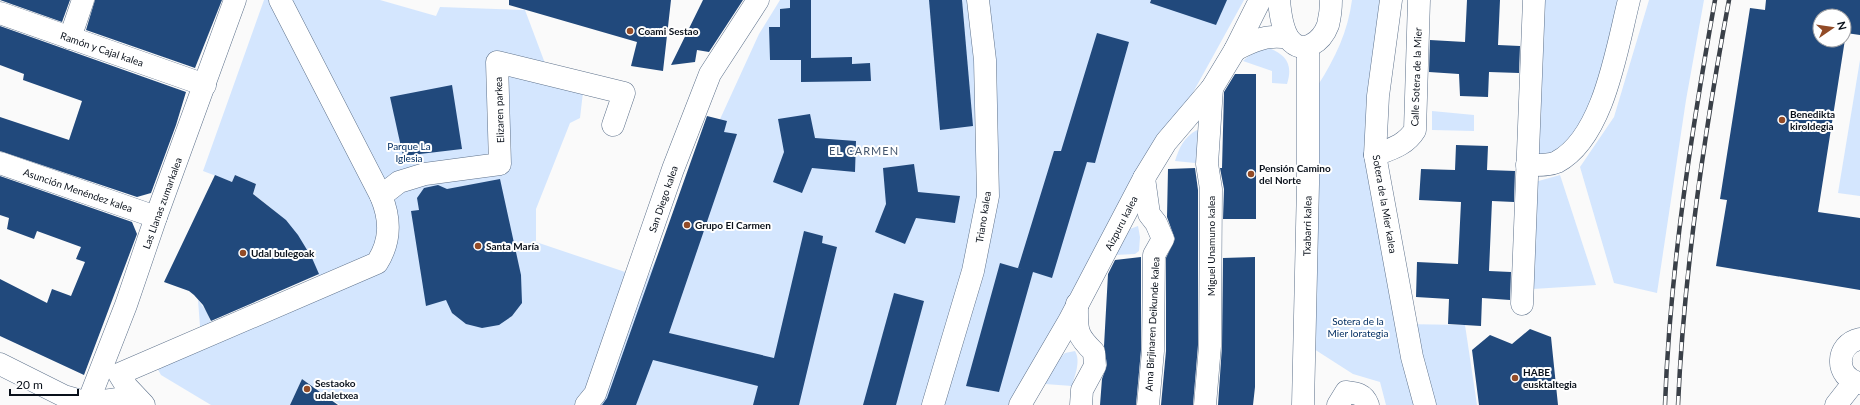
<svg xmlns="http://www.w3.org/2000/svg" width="1860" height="405" font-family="Lato,sans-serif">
<rect width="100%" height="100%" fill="#fafafa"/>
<!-- green -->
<g fill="#d4e6fe">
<path d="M264,0H380L436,16L440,7L525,10L546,66L585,75L580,118L570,123L536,209V242L637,276L597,388L759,34L780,0H1244L1077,303L1013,405H340L302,379L290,405H211L161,375L152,359L201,339L198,300L207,312L212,326L319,279C319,274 316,270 314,265C302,234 279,213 253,194L256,184L235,175L232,182L203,171Z"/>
<path d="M1352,0H1384L1370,124L1402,324L1465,325L1477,405H1386L1380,382L1353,374L1314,349L1318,85C1335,59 1348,31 1352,0Z"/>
<polygon points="1541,0 1620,0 1595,97 1583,124 1557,153 1539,158 1536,151"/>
<polygon points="1649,0 1704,0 1686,100 1657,293 1614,283 1580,167 1614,117"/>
<path d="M1269,48C1287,55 1293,65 1287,84L1272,83V71L1243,61C1251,53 1259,50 1269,48Z"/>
<polygon points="1860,60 1860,196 1838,193"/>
<polygon points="1432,111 1474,115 1474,131 1432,130"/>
<path d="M1197,130L1201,133L1199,158L1195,163L1175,161C1179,148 1184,137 1197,130Z"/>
<polygon points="1560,175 1596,285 1533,289 1535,182"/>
<polygon points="1138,226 1140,237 1139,251 1135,254 1115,255 1130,229"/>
<path d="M1075,351C1081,361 1075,375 1072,386L1045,384L1060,358L1065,353Z"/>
</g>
<!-- building -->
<g fill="#21497c" fill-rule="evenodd">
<polygon points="0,0 70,0 62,22"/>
<polygon points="95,0 222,0 195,68 86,30"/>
<polygon points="509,0 671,0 663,71 631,66 637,42 509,5"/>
<polygon points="703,0 743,0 709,52 697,50 695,62 671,65"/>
<polygon points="790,0 811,0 811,58 852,57 852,64 870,63 871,81 801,82 801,60 770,60 769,27 780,27 780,9 790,8"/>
<polygon points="929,0 962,0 973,126 940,130"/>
<polygon points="1151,0 1227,0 1216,25 1150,3"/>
<polygon points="1467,0 1500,0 1498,45 1520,46 1519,73 1489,72 1488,97 1460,96 1459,74 1429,72 1430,40 1465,42"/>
<path d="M1766,0H1860V35L1846,33L1818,212L1860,218V290L1716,266L1727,200L1720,199L1750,8L1765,10ZM1820,16H1844V40H1820Z"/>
<polygon points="0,26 186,92 176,125 151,193 137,197 0,151 0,117 69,140 82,101 23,80 24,74 0,65"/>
<polygon points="1097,33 1129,42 1095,163 1087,162 1052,278 1033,272 999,392 966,386 1000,263 1021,269 1018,268 1054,151 1061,151"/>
<polygon points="1235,74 1256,74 1256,219 1223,219 1224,189 1220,168 1222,168 1224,92"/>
<polygon points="452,85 462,149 403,156 390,97"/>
<polygon points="810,114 815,138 856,141 855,172 812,168 802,193 773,182 784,152 778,119"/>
<polygon points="707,116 727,121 724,132 737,134 669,333 774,358 804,231 823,236 822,243 837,247 799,405 753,405 758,386 653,360 636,405 602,405 607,398"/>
<polygon points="1456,145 1488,146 1487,170 1515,171 1514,202 1492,201 1489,271 1511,272 1510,300 1482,298 1481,326 1448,324 1449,299 1416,297 1417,262 1458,264 1461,202 1419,200 1421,169 1455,170"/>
<polygon points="914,164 918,192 960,196 955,223 916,218 905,244 875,232 886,204 883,168"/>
<polygon points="1195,168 1198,190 1198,345 1193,405 1161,405 1166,351 1166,258 1175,239 1167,217 1168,169"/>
<polygon points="215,175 232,182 235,175 256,184 253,194 286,220 298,235 312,258 319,274 211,321 203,305 194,295 189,291 164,282"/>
<polygon points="0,176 132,222 137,234 84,375 0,336 0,279 47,303 52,289 71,296 85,262 76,259 81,247 37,231 34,239 7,229 9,218 0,215"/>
<polygon points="500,179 521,275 522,303 512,316 499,325 482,328 466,324 452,313 446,300 426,306 411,211 419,210 417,198 424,188 438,185 447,189"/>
<polygon points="1141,257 1141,350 1136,405 1100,405 1102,379 1107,365 1104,346 1108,274 1115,260"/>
<polygon points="1255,257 1255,387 1253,405 1218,405 1222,346 1223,258"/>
<polygon points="894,293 924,301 896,405 863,405"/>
<polygon points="1530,329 1551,337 1558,405 1479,405 1472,350 1490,335 1512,344"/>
<polygon points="302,379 338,405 290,405"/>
</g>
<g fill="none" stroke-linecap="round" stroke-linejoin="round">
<!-- minor casing -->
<g stroke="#5d718b" stroke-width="23">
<g id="minor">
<path d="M1279,0C1280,12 1282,29 1289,39C1303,57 1322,41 1328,25C1330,17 1331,8 1331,0"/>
<polyline points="1391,0 1378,96 1375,155 1412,357 1425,405"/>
<polyline points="0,13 205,85"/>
<polyline points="70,38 83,0"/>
<path d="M1235,50C1252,41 1268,34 1288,38"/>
<path d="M1375,155C1391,149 1406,145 1415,130L1419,0"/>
<polyline points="0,163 156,217"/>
<path d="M1527,165C1537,165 1548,166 1557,162C1604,137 1617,47 1629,0"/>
<polyline points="1144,178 1149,214 1156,223 1163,239 1154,255 1153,351 1148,405"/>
<polyline points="381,196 399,182 425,174 500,164 497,62 624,93 613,125"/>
<path d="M1077,304C1077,329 1075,334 1094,352L1095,366L1082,390L1081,405"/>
<polyline points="1522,304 1534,0"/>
<path d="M1860,339C1835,344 1834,378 1860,383"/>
<polyline points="0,364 64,396 88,403 118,399 138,405"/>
<polyline points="87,405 126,305 156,217 235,0"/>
<path d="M144,405L127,387L119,374L377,263C391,241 391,220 381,196L280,0"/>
<polyline points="586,405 595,394 673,169 710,74 758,0"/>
<polyline points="933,405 973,271 988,196 985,60 978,0"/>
<polyline points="1020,405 1069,321 1144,178 1166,142 1212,88 1235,50 1260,0"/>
<polyline points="1205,405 1210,346 1211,189 1207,164 1212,88"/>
<polyline points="1303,405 1308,184 1308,47"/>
<path d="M1338,405L1346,392C1356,393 1364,394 1368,405"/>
<polyline points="1836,405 1854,382"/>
</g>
</g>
<!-- minor -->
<use href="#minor" stroke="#fff" stroke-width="22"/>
<!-- rail casing -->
<g stroke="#3a4048" stroke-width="4.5">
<g id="rail">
<path d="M1665,405C1670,269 1691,134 1715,0"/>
<path d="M1678,405C1684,269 1704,134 1729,0"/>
</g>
</g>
<!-- rail -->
<use href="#rail" stroke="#fff" stroke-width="3" stroke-dasharray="9" stroke-linecap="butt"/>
</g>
<!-- markers -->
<g fill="#924b27" stroke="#fff" stroke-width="1.5">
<circle cx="630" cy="31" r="4"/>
<circle cx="1782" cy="120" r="4"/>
<circle cx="1251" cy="174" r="4"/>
<circle cx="687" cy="225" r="4"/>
<circle cx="478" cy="246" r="4"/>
<circle cx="243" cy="253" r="4"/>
<circle cx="1515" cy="378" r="4"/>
<circle cx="307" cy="389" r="4"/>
</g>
<g text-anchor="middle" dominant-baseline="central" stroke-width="4" stroke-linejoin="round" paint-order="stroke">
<!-- poi labels -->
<g font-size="10" font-weight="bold" fill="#09101a" stroke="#fff" text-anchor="start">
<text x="638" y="31">Coami Sestao</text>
<text x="1790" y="114">Benedikta<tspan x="1790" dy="12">kiroldegia</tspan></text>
<text x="1259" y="168">Pensión Camino<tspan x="1259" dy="12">del Norte</tspan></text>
<text x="695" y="225">Grupo El Carmen</text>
<text x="486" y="246">Santa María</text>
<text x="251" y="253">Udal bulegoak</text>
<text x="1523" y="372">HABE<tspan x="1523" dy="12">eusktaltegia</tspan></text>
<text x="315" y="383">Sestaoko<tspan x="315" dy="12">udaletxea</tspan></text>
</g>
<!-- street labels -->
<g font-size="10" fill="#09101a" stroke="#fff">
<text transform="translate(102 49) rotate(19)">Ramón y Cajal kalea</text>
<text transform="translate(1416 77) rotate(-88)">Calle Sotera de la Mier</text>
<text transform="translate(499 110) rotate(-92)">Elizaren parkea</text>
<text transform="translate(78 190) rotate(19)">Asunción Menéndez kalea</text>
<text transform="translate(663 199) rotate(-71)">San Diego kalea</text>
<text transform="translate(162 203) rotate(-70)">Las Llanas zumarkalea</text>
<text transform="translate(1385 204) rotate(80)">Sotera de la Mier kalea</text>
<text transform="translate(983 217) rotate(-81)">Triano kalea</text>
<text transform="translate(1121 223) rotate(-63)">Aizpuru kalea</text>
<text transform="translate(1307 226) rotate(-89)">Txabarri kalea</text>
<text transform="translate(1211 246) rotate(-90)">Miguel Unamuno kalea</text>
<text transform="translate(1152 324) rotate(-87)">Ama Birjinaren Deikunde kalea</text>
</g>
<!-- park labels -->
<g font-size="10" fill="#032f63" stroke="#fff">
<text x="409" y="146">Parque La<tspan x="409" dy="12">Iglesia</tspan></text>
<text x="1358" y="321">Sotera de la<tspan x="1358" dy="12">Mier lorategia</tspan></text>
</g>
<!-- neighbourhood labels -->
<g font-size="11" letter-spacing="1" fill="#43566f" stroke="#fff">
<text x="864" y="150">EL CARMEN</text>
</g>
</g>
<!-- north arrow -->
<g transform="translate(1832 28) rotate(77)"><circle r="19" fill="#ffffff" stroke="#9d9fa3"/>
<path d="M0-3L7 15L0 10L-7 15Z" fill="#924b27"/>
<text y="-6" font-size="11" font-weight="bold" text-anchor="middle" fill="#09101a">N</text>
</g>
<!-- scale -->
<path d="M10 389v6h68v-6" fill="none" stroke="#09101a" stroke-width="2"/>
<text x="16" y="389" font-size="12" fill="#09101a" stroke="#ffffff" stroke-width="3" paint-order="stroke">20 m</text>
</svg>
